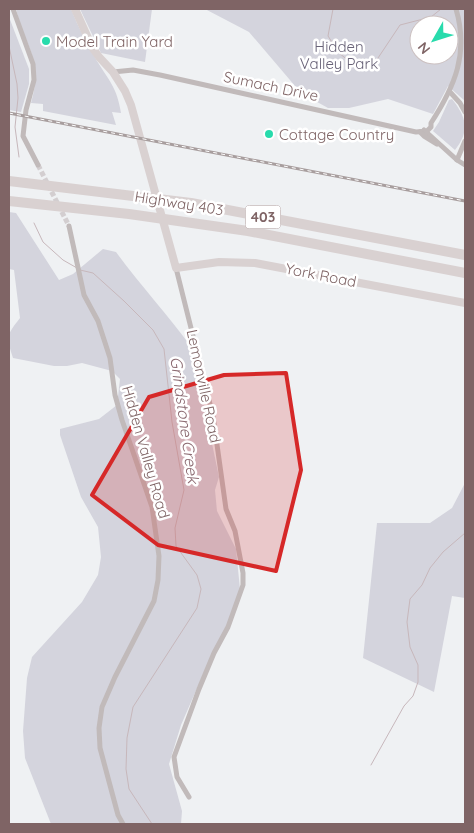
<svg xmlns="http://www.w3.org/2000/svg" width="474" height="833" font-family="Quicksand,sans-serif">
<rect width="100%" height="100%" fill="#eff1f3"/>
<!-- green -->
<g fill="#d4d4dd" fill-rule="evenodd">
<path d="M16,9H71C78,27 87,44 97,61C110,82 117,88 121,113L112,112L116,125L43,111V104L31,103C44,60 25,47 16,9Z"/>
<polygon points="80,9 152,9 145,62 101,53"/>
<path d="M205,9H465V101L448,86L433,114L388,99L349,108H328L301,93L249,32ZM419,25H449V55H419Z"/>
<polygon points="9,17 29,69 29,84 21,112 9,110"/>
<path d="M452,99C467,118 470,131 455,150L433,131L439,122L449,100Z"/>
<path d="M9,212L16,213L59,280L73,274L103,249L116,252C140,285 168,315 192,348L219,477L215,490L217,511L236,549L240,589L234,613L208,663L181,725L169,764L182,811L181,824H51L25,758L23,731L27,678L32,657L82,602L98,575L101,557L98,527L81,497L60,435V429L99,419L117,405L120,379L112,371L82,363L67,366H54L13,358C6,336 6,336 20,318L14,270L9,269Z"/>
<polygon points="465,483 465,598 452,596 434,692 363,658 377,523 430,523 452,508"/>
</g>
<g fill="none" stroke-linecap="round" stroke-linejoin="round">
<!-- stream -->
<g stroke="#c7b7bb" stroke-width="1">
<polyline points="333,9 328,36 339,53 359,69 374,64 400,25 431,17 441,9"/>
<polyline points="9,46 17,84 18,98 15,127 19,157"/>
<polyline points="34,223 43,242 63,260 77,268"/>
<polyline points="80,270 93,273 124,301 153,330 164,349 172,422 184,490 175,528 176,546 197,575 201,589 197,608 133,707 127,738 126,769 129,789 152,824"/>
<polyline points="371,765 404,706 413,696 418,682 418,665 410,647 407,622 410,599 422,585 430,568 443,552 465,533"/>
</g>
<!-- street-tunnel -->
<polyline stroke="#d3ced0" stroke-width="5" stroke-dasharray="5 2.5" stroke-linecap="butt" points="38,165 69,226"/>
<!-- street -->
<g stroke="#c1baba" stroke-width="5">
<polyline points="13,9 33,64 34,80 26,110 23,136 38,165"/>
<path d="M113,72L133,70L160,75L416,132L427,131L431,127V123C455,86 469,53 456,9"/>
<polyline points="450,92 460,103 465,112"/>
<polyline points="424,130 457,160 465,165"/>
<polyline points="420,132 424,136 437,144"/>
<polyline points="457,160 465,141"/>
<polyline points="69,226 84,295 98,321 110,358 115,395 122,420 152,507 159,556 158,580 154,601 115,677 102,707 99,728 100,748 118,815 123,824"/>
<polyline points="176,268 213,416 226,509 235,531 243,573 243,585 228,627 214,653 199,689 174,757 177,777 189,797"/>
</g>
<!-- secondary -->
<polyline stroke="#d9d1d1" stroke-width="8" points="75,9 92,47 99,57 113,72 125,91 131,105 176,268 219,262 255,263 465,303"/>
<!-- highway -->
<g stroke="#d9d1d1" stroke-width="10">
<polyline points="9,181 191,203 465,255"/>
<polyline points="9,201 129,214 248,231 465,273"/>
</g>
<!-- rail casing -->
<g stroke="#a89e9e" stroke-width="3">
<polyline id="rail" points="9,113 465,201"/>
</g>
<!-- rail -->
<use href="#rail" stroke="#fff" stroke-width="1" stroke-dasharray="4" stroke-linecap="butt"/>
</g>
<!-- marked area -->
<path fill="#d62828" fill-opacity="0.2" stroke="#d62828" stroke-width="4" stroke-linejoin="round" d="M286,373L301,470L276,571L158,545L92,495L149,397L224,375Z"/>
<!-- markers -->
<g fill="#28dbac" stroke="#fff" stroke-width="2">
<circle cx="46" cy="41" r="5"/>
<circle cx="269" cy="134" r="5"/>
</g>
<g text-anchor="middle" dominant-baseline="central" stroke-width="5" stroke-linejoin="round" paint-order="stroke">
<!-- shield labels -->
<rect fill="#fff" stroke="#a59293" stroke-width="1" x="245.5" y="205.5" width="35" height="23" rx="4"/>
<g font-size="14" font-weight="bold" fill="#7f6465">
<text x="263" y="217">403</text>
</g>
<!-- poi labels -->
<g font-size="15" fill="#7f6465" stroke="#fff" text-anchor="start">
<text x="56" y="41">Model Train Yard</text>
<text x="279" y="134">Cottage Country</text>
</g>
<!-- park labels -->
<g font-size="15" fill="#686277" stroke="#fff">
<text x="339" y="46">Hidden<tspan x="339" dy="17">Valley Park</tspan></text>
</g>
<!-- street labels -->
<g font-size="15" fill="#7f6465" stroke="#fff">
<text transform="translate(271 86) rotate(12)">Sumach Drive</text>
<text transform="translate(179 203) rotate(9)">Highway 403</text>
<text transform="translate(321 275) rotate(11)">York Road</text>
<text transform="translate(204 386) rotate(78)">Lemonville Road</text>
<text transform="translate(146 452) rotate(74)">Hidden Valley Road</text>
</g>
<!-- water labels -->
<g font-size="16" font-style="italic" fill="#8a6970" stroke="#fff">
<text transform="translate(185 420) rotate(82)">Grindstone Creek</text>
</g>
</g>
<!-- border -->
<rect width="474" height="833" fill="none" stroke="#7f6465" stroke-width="20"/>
<!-- north arrow -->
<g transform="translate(434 40) rotate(231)"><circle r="24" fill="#ffffff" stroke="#ccc1c1"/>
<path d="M0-4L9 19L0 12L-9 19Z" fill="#28dbac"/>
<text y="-8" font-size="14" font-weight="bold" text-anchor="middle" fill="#7f6465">N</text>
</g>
</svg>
